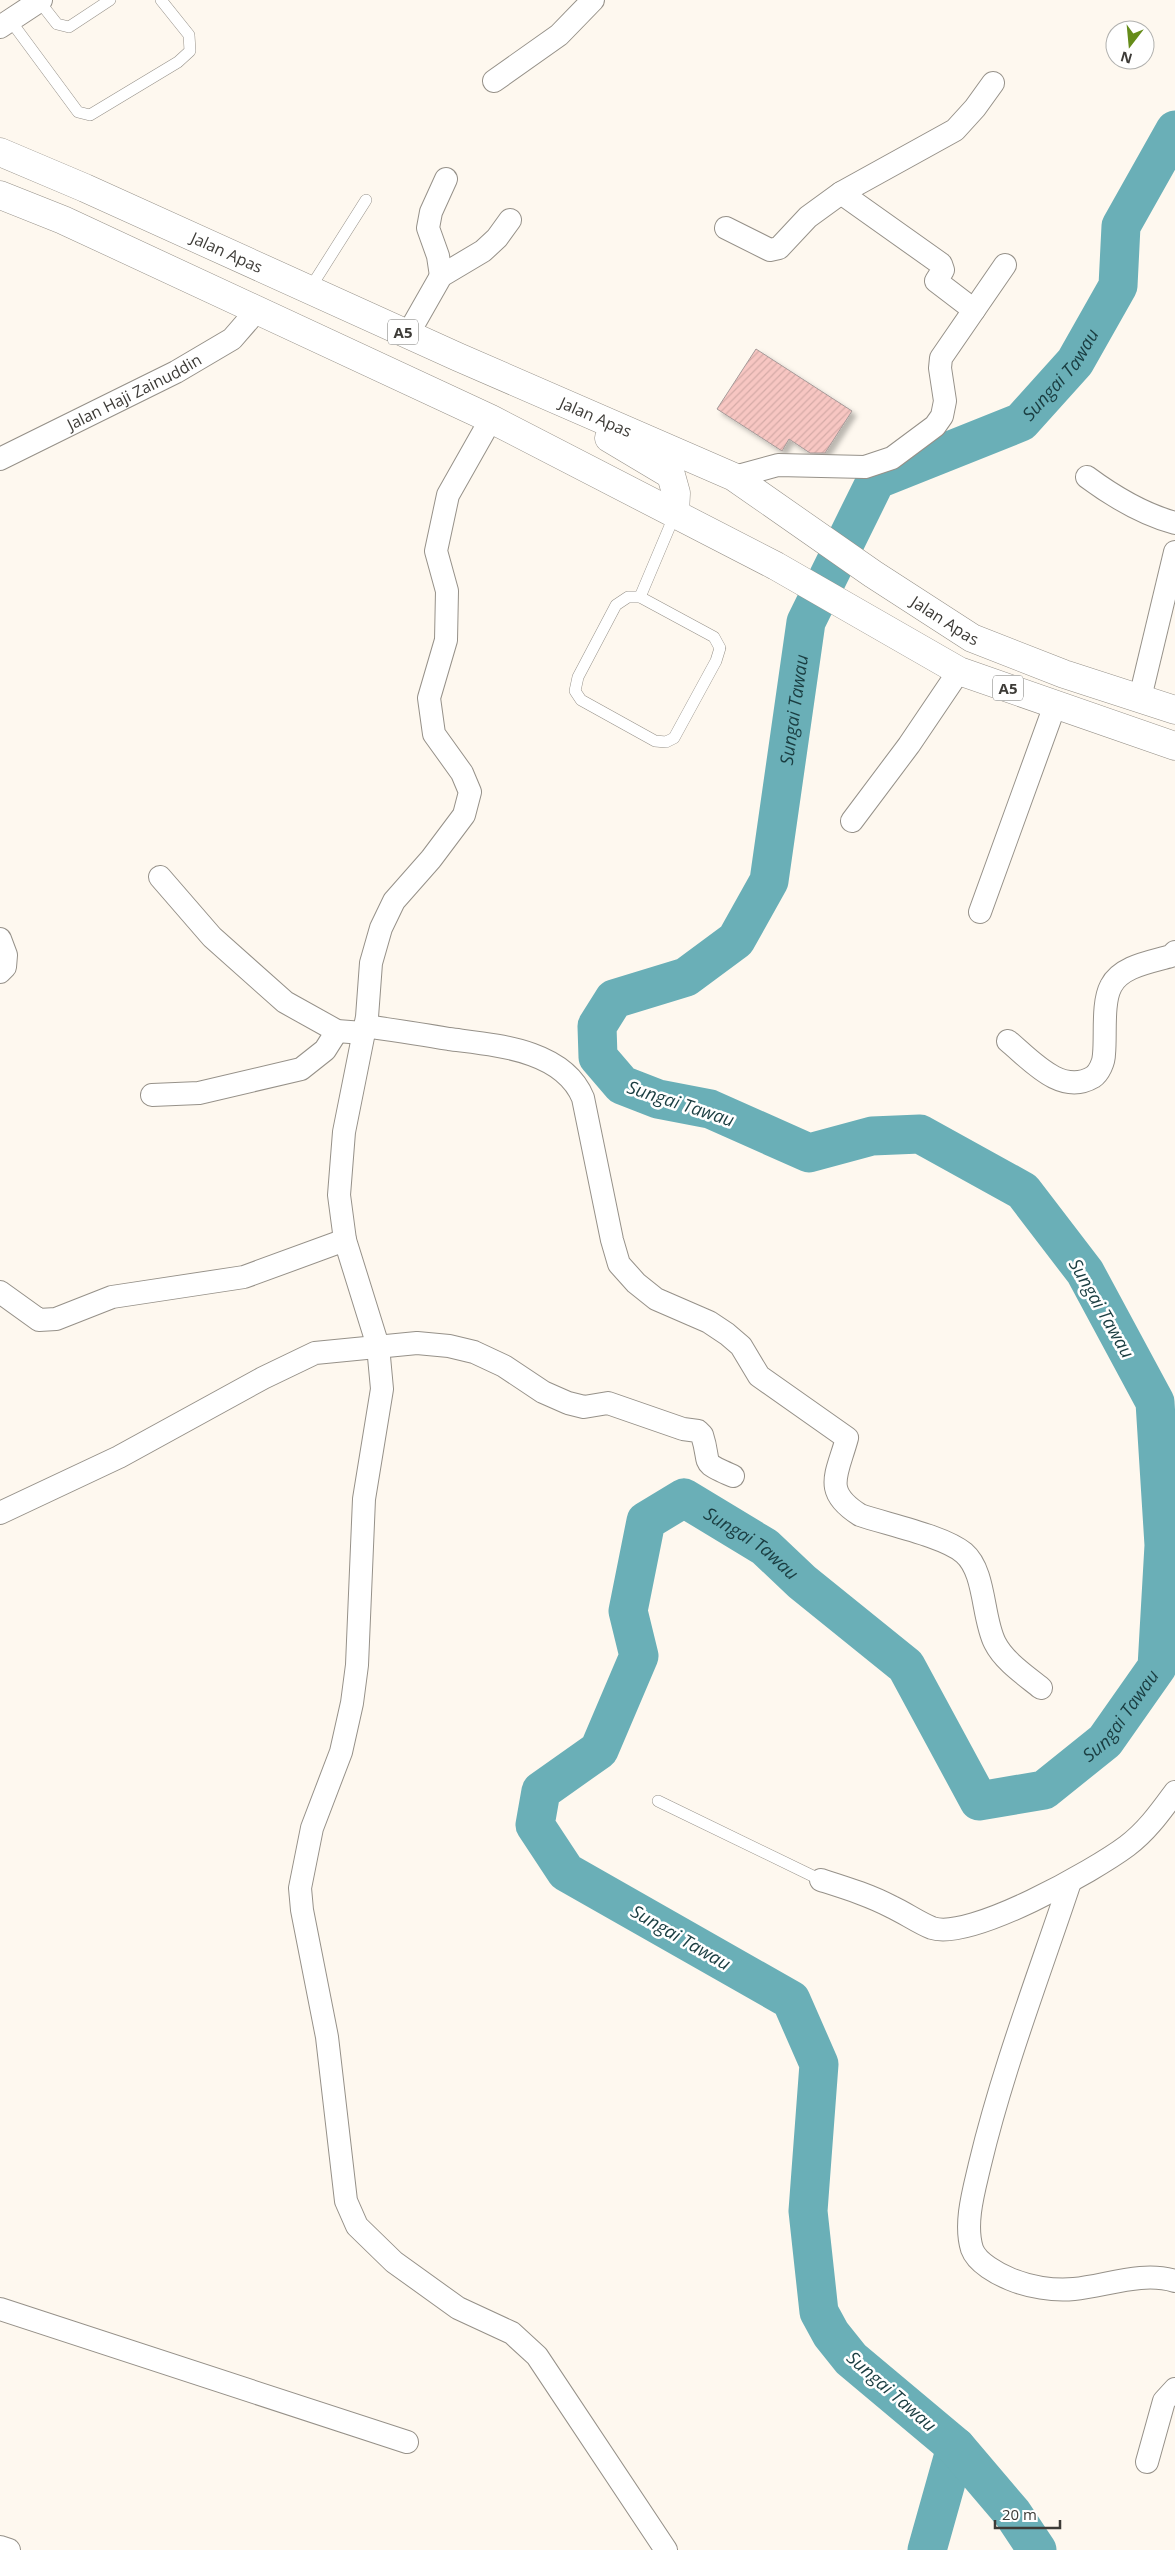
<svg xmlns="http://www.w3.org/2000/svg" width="1175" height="2550" font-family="'Open Sans',sans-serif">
<defs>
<pattern id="building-hatch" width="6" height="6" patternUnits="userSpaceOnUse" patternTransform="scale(1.25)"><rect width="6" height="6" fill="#f7c6c2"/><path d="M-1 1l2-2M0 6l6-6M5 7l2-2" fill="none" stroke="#d5aba7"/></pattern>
<filter id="shadow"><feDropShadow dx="4.5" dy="4.5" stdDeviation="2.5" flood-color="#0004"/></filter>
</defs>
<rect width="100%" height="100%" fill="#fef8ef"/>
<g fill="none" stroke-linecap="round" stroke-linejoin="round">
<!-- river -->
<g stroke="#6aafb7" stroke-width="39">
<polyline points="927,2550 956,2447"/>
<path id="s1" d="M1037,2550L1013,2514L956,2447L851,2359L831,2334L819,2312L808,2211L819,2064L791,2000L566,1872L535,1825L541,1791L599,1750L639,1656L628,1611L646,1521L684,1498L765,1547L802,1582L906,1666L979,1801L1044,1790L1105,1741L1157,1667L1164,1545L1155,1402L1085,1272L1023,1191L920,1134L872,1136L809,1153L710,1109L658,1099L622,1085L598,1057L597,1026L614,999L686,977L736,940L769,881L806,622L876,480L1021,422L1075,362L1118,286L1121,226L1175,130"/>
</g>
</g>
<!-- building -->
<polygon fill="url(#building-hatch)" stroke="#a59a99" filter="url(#shadow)" points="756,349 852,411 825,453 810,453 789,439 782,451 717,409"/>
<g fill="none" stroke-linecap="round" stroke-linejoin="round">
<!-- lane casing -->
<g stroke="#969189" stroke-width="12">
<g id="lane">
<polyline points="39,1 57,24 69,27 110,0"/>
<polyline points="10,20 78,112 90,115 178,62 190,51 189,35 161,0"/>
<polyline points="309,290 366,200"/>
<polygon points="628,597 640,597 714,637 720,648 716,661 674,738 666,742 655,741 581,700 575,691 578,677 616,605"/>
<polyline points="640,597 675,514"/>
<polyline points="658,1801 821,1880"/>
</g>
</g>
<!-- street casing -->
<g stroke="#969189" stroke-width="24">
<g id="street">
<polyline points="0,27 41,0"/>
<polyline points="494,81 559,35 593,0"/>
<polyline points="841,193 941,264 943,270 936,281 974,310"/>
<polyline points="726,228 770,250 779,248 808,217 841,193 955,130 975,108 993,83"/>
<polyline points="441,276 438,256 428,228 431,212 446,179"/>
<polyline points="408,334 441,276 483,251 497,238 510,220"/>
<polyline points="491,419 448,495 436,551 447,591 446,640 429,698 434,734 462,773 470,792 464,815 431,859 394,901 381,928 371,963 367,1017 344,1132 339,1195 345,1240 378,1346 382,1389 364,1499 357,1665 352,1703 341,1752 312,1828 300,1888 302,1910 327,2037 346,2201 357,2226 394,2262 458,2308 512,2333 537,2356 666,2550"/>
<path id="s2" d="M0,459L176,372L232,339L258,309"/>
<polyline points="734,477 778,465 865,467 892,458 935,426 942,416 945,401 940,368 941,358 1005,265"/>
<path d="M1087,477C1114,497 1142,514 1175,523"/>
<polyline points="1140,698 1175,552"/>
<polyline points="852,821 909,745 959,671"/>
<polyline points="160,877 212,937 285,1002 337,1031 363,1033"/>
<polyline points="980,912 1055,705"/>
<polyline points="0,939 6,955 5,967 0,972"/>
<path d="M365,1026C393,1030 421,1034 449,1039C494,1045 563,1049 583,1098L612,1240L619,1264L636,1283L656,1299L709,1322L727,1334L741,1346L759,1376L847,1438C837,1475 822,1491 860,1515C886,1524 944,1536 964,1553C986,1572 982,1618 995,1643C1004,1661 1025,1675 1041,1688"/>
<path d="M1008,1041C1031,1060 1061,1096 1093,1077C1099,1073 1104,1062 1104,1054C1106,1035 1102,1003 1111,986C1121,966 1151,962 1171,956L1175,952"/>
<polyline points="152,1095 199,1093 301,1069 325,1050 337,1031"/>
<polyline points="0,1292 39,1320 56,1319 112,1297 244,1277 345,1240"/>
<path d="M0,1513L119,1457L263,1378L315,1353L417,1343L449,1346L474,1352L504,1366L543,1392L568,1403L584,1407L608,1403L683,1429L698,1431L702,1435C712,1466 698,1461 733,1476"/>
<path d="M821,1880C846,1888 869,1895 892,1907C905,1913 919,1923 932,1928C970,1941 1095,1870 1127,1846C1147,1831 1161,1811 1175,1792"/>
<path d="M1070,1882C1039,1975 1003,2068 980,2164C974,2190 964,2223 972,2249C977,2263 998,2274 1010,2279C1029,2287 1053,2291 1074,2289C1106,2286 1142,2271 1175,2281"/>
<polyline points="0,2309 407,2442"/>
<polyline points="1147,2462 1164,2401 1175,2389"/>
<polyline points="0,2547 9,2550"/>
</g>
</g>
<!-- highway casing -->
<g stroke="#969189" stroke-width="29">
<g id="highway">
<path id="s3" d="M0,152L85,188L458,357L734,477L873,574L972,638L1064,674L1175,710"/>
<polyline points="0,195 63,220 491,419 776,566 959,671 1175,746"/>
<polyline points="609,438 671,475 676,493 675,514"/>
</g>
</g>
<!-- lane -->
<use href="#lane" stroke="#fff" stroke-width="11"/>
<!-- street -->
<use href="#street" stroke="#fff" stroke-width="22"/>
<!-- highway -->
<use href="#highway" stroke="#fff" stroke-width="28"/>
</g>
<g text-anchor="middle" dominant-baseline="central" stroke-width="5" stroke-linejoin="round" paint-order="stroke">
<!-- shield labels -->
<g fill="#fff" stroke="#777673" stroke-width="1">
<rect x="388" y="319.5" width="30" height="25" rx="4"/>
<rect x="993" y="675.5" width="30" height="25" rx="4"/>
</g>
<g font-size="15" font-weight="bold" fill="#3d3b37">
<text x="403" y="332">A5</text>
<text x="1008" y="688">A5</text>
</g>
<!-- street labels -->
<g font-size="16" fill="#3d3b37" stroke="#fff">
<text stroke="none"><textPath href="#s3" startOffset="248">Jalan Apas</textPath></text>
<text stroke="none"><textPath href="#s2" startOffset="150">Jalan Haji Zainuddin</textPath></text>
<text stroke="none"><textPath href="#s3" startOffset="652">Jalan Apas</textPath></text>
<text stroke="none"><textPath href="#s3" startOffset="1058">Jalan Apas</textPath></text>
</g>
<!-- water labels -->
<g font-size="18" font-style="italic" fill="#1a3d41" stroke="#fff">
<text stroke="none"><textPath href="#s1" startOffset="3906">Sungai Tawau</textPath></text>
<text stroke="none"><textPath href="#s1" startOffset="3441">Sungai Tawau</textPath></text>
<text transform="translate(681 1103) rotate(18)">Sungai Tawau</text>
<text transform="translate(1102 1308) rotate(60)">Sungai Tawau</text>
<text stroke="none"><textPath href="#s1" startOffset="1431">Sungai Tawau</textPath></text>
<text stroke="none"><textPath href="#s1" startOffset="1956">Sungai Tawau</textPath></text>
<text transform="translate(681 1937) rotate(30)">Sungai Tawau</text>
<text transform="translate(892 2391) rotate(41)">Sungai Tawau</text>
</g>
</g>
<!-- north arrow -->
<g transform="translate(1130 45) rotate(196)"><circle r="24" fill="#ffffff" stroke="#b1b1af"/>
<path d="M0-4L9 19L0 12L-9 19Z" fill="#658c19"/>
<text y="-8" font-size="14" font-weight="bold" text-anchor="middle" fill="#3d3b37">N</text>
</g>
<!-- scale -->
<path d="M995 2520v8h65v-8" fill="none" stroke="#3d3b37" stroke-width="2.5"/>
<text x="1002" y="2520" font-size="15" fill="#3d3b37" stroke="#ffffff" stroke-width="4" paint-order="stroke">20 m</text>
</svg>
